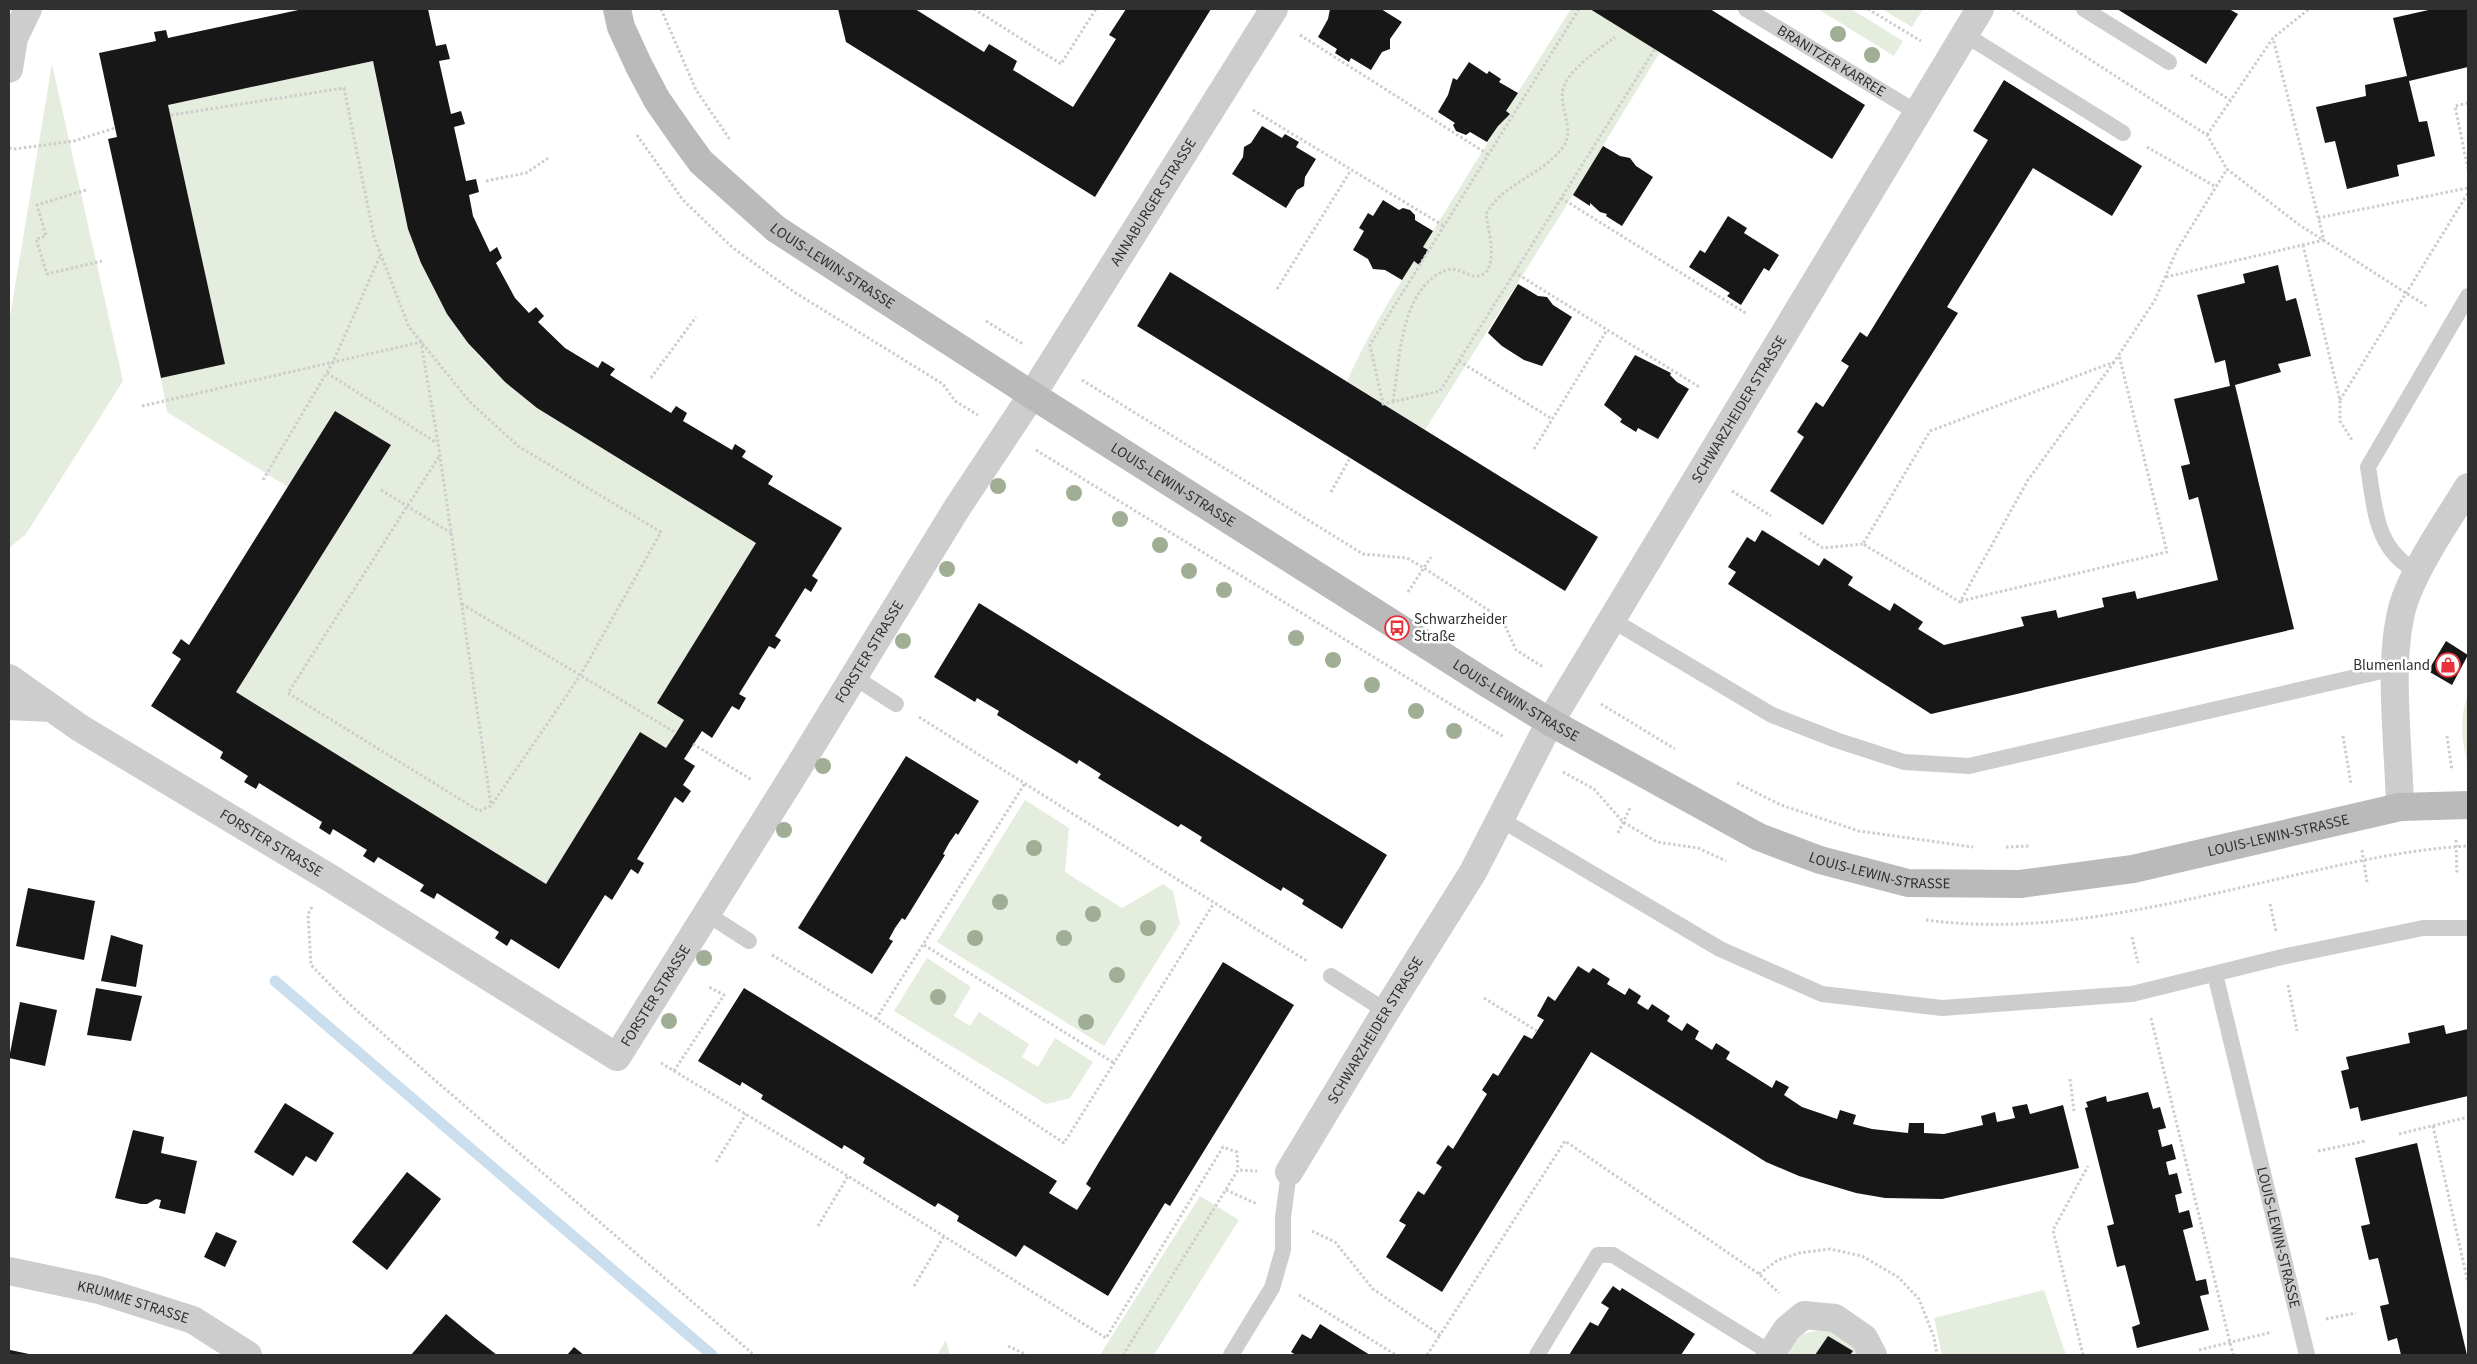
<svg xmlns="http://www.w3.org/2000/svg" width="2477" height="1364" font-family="'Source Sans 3',sans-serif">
<rect width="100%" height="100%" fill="#fff"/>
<!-- green -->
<g fill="#e5edde">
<path d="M1571,9H1590L1660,52L1573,195L1425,430L1347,381C1366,339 1389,300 1414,261L1419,264L1427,250L1423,247L1433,231L1498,126L1510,114L1506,111Z"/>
<polygon points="1818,9 1851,9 1903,41 1894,56"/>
<polygon points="1882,9 1923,9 1912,27"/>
<path d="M373,61C394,159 404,262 468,343C487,367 512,388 537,408L756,543L657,703L684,720L666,748L640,732L546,884L236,692L391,445L335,411L288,487L167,412L161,378L225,364L168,105Z"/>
<polygon points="52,64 123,381 26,534 9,548 9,323"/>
<path d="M2468,694V763H2467C2462,738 2459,719 2468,694Z"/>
<polygon points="1025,800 1069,828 1065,872 1122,908 1163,884 1173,891 1180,924 1104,1046 937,942"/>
<polygon points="927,958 971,987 954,1016 970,1026 979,1012 1029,1044 1022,1057 1038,1067 1055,1038 1093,1062 1070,1098 1046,1104 894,1011"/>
<polygon points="1200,1196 1239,1220 1154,1355 1100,1355"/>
<polygon points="2044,1290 2066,1355 1942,1355 1934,1318"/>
<polygon points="1826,1328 1837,1330 1865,1355 1784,1355 1800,1335"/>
<polygon points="946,1340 950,1355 937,1355"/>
</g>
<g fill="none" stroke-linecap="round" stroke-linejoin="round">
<!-- stream -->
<polyline stroke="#cadeed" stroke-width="11" points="275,981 712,1355"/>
</g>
<!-- building -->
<g fill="#171717">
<polygon points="303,9 428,9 436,46 446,44 450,59 439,61 451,114 461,111 465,124 454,127 466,181 476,179 479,192 469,195 473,216 490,252 497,247 502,258 496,263 515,298 529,313 536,307 544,316 538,322 565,348 598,368 602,361 615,369 610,375 671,413 676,406 687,413 683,421 732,450 735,444 746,451 742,457 773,476 768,484 842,528 812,576 818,580 811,592 805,588 775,636 781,640 775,649 769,646 739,694 746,698 739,710 732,706 712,738 702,731 684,759 695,766 683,785 691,791 683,803 675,797 637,859 644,863 638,874 631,869 612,900 605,895 559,969 511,939 507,946 495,938 499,932 437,893 434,899 420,891 424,885 378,857 374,863 363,856 367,850 333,829 330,835 319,828 322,822 259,783 256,789 244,782 248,776 220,758 223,752 151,706 181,659 172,653 181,639 189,645 335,411 391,445 236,692 546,884 640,732 666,748 676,733 684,720 657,703 756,543 537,408 505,382 468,343 447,314 421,263 408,229 373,61 168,105 225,364 161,378 108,139 117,137 99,53 156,41 154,32 166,30 168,38"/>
<polygon points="838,9 915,9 984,52 989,44 1017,61 1013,70 1073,107 1116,39 1109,35 1126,9 1211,9 1095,197 846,42"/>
<polygon points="1330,9 1381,9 1402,22 1390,39 1390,49 1382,52 1371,70 1351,58 1349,62 1335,53 1337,49 1318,37 1328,19"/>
<polygon points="1590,9 1710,9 1865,105 1832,159"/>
<polygon points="2117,9 2229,9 2238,14 2206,64"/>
<polygon points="2433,9 2468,9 2468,67 2409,81 2419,122 2427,121 2435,156 2397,165 2399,176 2347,189 2335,141 2325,143 2316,107 2366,96 2365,85 2407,76 2393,18"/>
<polygon points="1469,62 1487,74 1489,71 1501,79 1499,82 1518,93 1506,111 1510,114 1498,126 1487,142 1470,132 1466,135 1456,131 1453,125 1455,123 1438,112 1448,95 1453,78 1457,80"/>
<polygon points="2004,80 2142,166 2112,216 2033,168 1947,307 1958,313 1823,525 1770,491 1804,437 1797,432 1816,402 1823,407 1849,366 1841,361 1860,332 1867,337 1988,140 1973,131"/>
<polygon points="1262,126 1282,138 1285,134 1299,142 1296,147 1316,159 1305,177 1304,186 1297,190 1286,208 1232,174 1243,157 1244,147 1251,143"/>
<polygon points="1603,146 1620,156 1630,158 1636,166 1653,177 1622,226 1606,216 1607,214 1600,212 1590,203 1590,206 1573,195"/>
<polygon points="1383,200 1399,210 1403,208 1410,210 1415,215 1415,220 1433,231 1423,247 1428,250 1419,265 1414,261 1402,280 1385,270 1373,269 1368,259 1353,250 1364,231 1359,228 1368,213 1373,216"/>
<polygon points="1728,216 1747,228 1744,233 1779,255 1769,271 1764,268 1741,305 1727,296 1730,293 1689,267 1700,250 1705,253"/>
<polygon points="2278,265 2286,301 2296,298 2311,356 2278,364 2281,372 2235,385 2294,629 1931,714 1728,584 1736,572 1728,567 1747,537 1755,542 1762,530 1819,566 1824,558 1853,577 1848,585 1890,611 1894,603 1923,622 1918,629 1944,645 2024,626 2021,617 2056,610 2058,618 2104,607 2102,598 2135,591 2137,599 2218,580 2198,497 2189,500 2181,466 2190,464 2174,399 2230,386 2225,360 2215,363 2197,295 2245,283 2243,274"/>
<polygon points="1170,272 1598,537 1565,591 1137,326"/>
<polygon points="1518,284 1538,296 1547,297 1553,305 1572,317 1542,366 1524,360 1502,346 1488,333"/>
<polygon points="1635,355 1671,373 1670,375 1677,382 1689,389 1658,439 1638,428 1636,432 1620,422 1622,419 1604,405"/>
<polygon points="979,603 1387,855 1342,929 1302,904 1304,900 1283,887 1281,891 1200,841 1202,837 1181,824 1178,827 1098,778 1101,774 1079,760 1077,764 997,715 999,711 977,698 975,702 934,677"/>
<polygon points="2446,641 2468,655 2452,685 2428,671"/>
<polygon points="906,756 979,801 958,835 956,833 949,843 943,854 945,855 905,920 902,918 895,928 889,939 893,941 872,974 798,928"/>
<polygon points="28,888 95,901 84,960 16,946"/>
<polygon points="111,935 143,945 136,987 101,981"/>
<polygon points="1223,962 1294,1005 1170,1206 1165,1203 1108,1296 1024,1245 1016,1257 957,1221 959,1216 948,1209 938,1203 935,1207 863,1163 865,1158 854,1151 844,1145 842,1149 761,1099 763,1095 742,1082 740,1086 698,1061 744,988 1057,1181 1049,1193 1077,1210 1091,1188 1086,1184 1099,1162"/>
<polygon points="1578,966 1589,973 1593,968 1610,979 1607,984 1625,995 1629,988 1641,996 1637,1003 1648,1010 1652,1004 1670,1016 1667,1021 1682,1031 1687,1023 1699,1031 1695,1039 1712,1050 1716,1043 1730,1052 1726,1059 1772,1088 1776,1080 1789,1087 1784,1095 1802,1107 1837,1119 1840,1110 1856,1115 1853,1124 1872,1129 1908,1133 1909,1123 1924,1123 1924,1133 1944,1134 1983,1125 1981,1116 1995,1112 1997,1122 2015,1118 2012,1107 2027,1104 2030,1114 2063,1105 2079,1168 1942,1199 1885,1198 1856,1193 1799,1176 1766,1162 1591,1052 1442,1292 1386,1257 1406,1225 1399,1221 1418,1191 1424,1195 1442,1167 1436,1163 1448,1145 1453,1149 1487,1094 1482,1090 1493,1073 1498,1076 1524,1035 1532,1039 1544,1020 1537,1016 1548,996 1555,1001"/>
<polygon points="96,988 142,996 131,1041 87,1035"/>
<polygon points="20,1002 57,1010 45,1066 9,1058"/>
<polygon points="2444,1025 2446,1034 2468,1029 2468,1096 2361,1121 2358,1107 2350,1109 2341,1071 2349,1069 2346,1057 2410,1043 2408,1033"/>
<polygon points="2148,1092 2153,1109 2160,1107 2166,1128 2158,1130 2162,1147 2172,1144 2176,1159 2166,1162 2169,1175 2177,1173 2182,1193 2175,1195 2179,1213 2189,1210 2193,1227 2183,1230 2196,1281 2206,1279 2209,1294 2200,1296 2209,1330 2137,1348 2132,1327 2140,1324 2125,1265 2117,1267 2107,1226 2114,1224 2085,1108 2088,1107 2086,1102 2106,1096 2107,1102"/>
<polygon points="285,1103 334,1133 316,1162 306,1156 293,1176 254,1152"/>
<polygon points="133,1130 164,1137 161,1153 197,1161 185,1214 159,1208 161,1200 156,1199 147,1204 141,1204 115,1198"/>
<polygon points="2417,1143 2467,1355 2401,1355 2397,1338 2388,1341 2380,1306 2389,1304 2378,1258 2369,1260 2361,1226 2370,1224 2355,1158"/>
<polygon points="407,1172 441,1199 387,1270 352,1242"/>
<polygon points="216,1232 237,1241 225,1267 204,1257"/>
<polygon points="1613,1286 1620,1291 1622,1288 1695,1334 1681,1355 1569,1355 1590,1322 1598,1326 1609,1308 1601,1303"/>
<polygon points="446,1314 475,1338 497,1355 411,1355"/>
<polygon points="1320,1324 1370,1355 1296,1355 1291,1352 1302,1334 1311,1339"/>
<polygon points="1828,1336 1853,1351 1850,1355 1815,1355"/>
<polygon points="574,1347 584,1355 567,1355"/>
<polygon points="10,1350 29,1354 29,1355 9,1355"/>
</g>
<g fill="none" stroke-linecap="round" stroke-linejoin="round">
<!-- path -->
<g stroke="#cdcdcd" stroke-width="3" stroke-dasharray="2.5 2.5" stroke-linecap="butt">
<polyline points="661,9 696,90 731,141"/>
<polyline points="974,9 1061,64 1096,9"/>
<polyline points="1579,9 1370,345 1383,404 1440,391 1655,49"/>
<polyline points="1868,9 1921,41"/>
<polyline points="2013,10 2207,135 2227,169 2298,224 2428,307"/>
<polyline points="1300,35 1489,155"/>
<polyline points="2191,75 2230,100"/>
<polyline points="2468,103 2455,106 2468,169"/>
<polyline points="1253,110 1444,226"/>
<polyline points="171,115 344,88 374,237 409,327 470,402 518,446 661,532 580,676 491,806 479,811 288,693 440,455"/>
<polyline points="637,135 683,200 733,248 794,292 943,384 955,401 978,415"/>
<polyline points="2207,135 2273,38 2309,9"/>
<polyline points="2147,147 2216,187"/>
<polyline points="9,148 15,149 74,141 115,128"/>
<polyline points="486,181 526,173 550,157"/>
<polyline points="86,190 37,205 46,236 36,239 47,274 102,261"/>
<polyline points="1561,198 1747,314"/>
<polyline points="2318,218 2468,188"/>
<polyline points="2303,245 2340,400 2340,421 2352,440"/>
<polyline points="1514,272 1701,388"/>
<polyline points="2166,277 2324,240 2273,38"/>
<polyline points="1277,289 1351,170"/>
<polyline points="986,321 1023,344"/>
<polyline points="1459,361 1552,419"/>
<polyline points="2114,362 2028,480 1960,602 1863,544 1930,431 2114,362 2155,300 2177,250 2227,169"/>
<polyline points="327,373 437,443"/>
<polyline points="651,378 696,317"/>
<polyline points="1082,380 1363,554 1407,558 1424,568 1502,619 1516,650 1543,667"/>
<polyline points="2340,400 2468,193"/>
<path d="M1393,401C1399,367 1399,324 1419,293C1425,283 1439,270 1452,269C1459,269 1467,275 1474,276C1502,278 1488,228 1486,214C1504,182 1542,176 1563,147C1577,129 1555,103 1565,84C1574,65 1599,50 1615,37"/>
<polyline points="142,406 421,342 438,443 491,805"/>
<polyline points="1534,449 1607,330"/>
<polyline points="1036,450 1504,737"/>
<polyline points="263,480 333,362 381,254"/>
<polyline points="381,490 451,533"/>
<polyline points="1732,491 1771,516"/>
<polyline points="1331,492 1350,458"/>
<polyline points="1800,533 1823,548 1863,544"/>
<polyline points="1408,592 1431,557"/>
<polyline points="1961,601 2167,552 2119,355"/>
<polyline points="462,604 676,733"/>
<polyline points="1601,704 1675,749"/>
<polyline points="919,717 1307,961"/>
<polyline points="2343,736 2351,784"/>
<polyline points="2447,736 2452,771"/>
<polyline points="693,744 752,780"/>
<polyline points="1563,772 1594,789 1623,822 1657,842 1698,848 1726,861"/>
<polyline points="1737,783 1781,805 1859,831 1973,847"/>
<polyline points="1618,833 1631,806"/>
<polyline points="2456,840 2457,874"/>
<polyline points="2006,847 2030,846"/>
<polyline points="2362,850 2367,882"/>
<polyline points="2270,904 2276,931"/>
<polyline points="312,907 308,914 311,965 345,1000 429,1075 754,1355"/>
<path d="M1926,920C2053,937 2180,901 2304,873C2358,861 2412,849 2468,846"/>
<polyline points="2132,937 2138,963"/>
<polyline points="924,945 1114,1063"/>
<polyline points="772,955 876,1019 1064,1143 1214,903"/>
<polyline points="2288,985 2297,1031"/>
<polyline points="1484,998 1537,1031"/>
<polyline points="2151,1018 2233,1355"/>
<polyline points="876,1019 1025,783"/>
<polyline points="661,1063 848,1176 1106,1338 1223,1147 1237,1152 1238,1170"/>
<polyline points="674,1071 724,995 709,987"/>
<polyline points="2070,1079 2074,1111"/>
<polyline points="2433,1126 2468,1283"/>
<polyline points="2399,1134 2468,1117"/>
<polyline points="2318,1151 2366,1141"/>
<polyline points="716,1162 746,1114"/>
<polyline points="1226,1190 1257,1204"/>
<polyline points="818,1226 848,1176"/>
<polyline points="1312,1231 1335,1242 1373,1289 1440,1335 1565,1141 1759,1274 1779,1293"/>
<polyline points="1759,1274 1778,1260 1799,1253 1830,1249 1862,1256 1898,1277 1919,1299 1934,1337 1937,1355"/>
<polyline points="914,1286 944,1236"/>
<polyline points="1299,1295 1396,1355"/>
<polyline points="2326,1319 2356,1313"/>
<polyline points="1008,1346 1027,1355"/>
<polyline points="2199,1350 2272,1332"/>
<polyline points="1123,1355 1238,1170 1257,1171"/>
<polyline points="1427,1355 1440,1335"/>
<polyline points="2083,1355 2053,1230 2088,1166"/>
</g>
<!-- lane -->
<g stroke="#cdcdcd" stroke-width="16">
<path id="s1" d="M1746,9L1916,112"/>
<polyline points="2084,9 2169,62"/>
<polyline points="1964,34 2123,133"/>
<path d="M2417,571C2375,550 2375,508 2368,467L2468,296"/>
<polyline points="1612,620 1772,715 1836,740 1904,762 1969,766 2395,668"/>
<polyline points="854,677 896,704"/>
<polyline points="1500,819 1720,949 1822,994 1942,1008 2132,994 2282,957 2423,928 2468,928"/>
<polyline points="707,914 749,941"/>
<path id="s2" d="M2215,974L2307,1355"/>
<polyline points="1331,976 1386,1011"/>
<polyline points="1231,1355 1272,1288 1283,1250 1283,1217 1289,1172"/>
<polyline points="1537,1355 1598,1255 1613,1255 1771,1353"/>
</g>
<!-- street -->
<g stroke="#cdcdcd" stroke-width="28">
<polyline points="9,69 14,38 28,9"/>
<path id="s3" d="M9,678L80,728L330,878L617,1057L796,771L957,508L1032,395L1274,9"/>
<polyline points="9,706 51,708"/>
<path d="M2400,807C2399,748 2386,653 2405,599C2420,559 2446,523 2468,487"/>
<path id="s4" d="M1289,1172L1386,1011L1473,872L1550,722L1980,9"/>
<path id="s5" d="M9,1271L99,1290L193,1320L248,1355"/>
<polyline points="1770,1355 1787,1329 1804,1315 1835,1318 1864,1338 1873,1355"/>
</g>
<!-- secondary -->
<path stroke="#bababa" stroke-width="28" id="s6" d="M617,9L621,27L639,66L657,100L682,136L701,162L776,229L1032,395L1483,681L1550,722L1759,837L1820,860L1908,883L2020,884L2133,869L2400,807L2468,805"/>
</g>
<!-- trees -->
<g fill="#9fae94">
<circle cx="1838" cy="34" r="8"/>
<circle cx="1872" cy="55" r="8"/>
<circle cx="998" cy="486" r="8"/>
<circle cx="1074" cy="493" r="8"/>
<circle cx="1120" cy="519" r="8"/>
<circle cx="1160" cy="545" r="8"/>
<circle cx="947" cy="569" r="8"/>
<circle cx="1189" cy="571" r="8"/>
<circle cx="1224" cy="590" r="8"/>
<circle cx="1296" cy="638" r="8"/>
<circle cx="903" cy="641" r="8"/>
<circle cx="1333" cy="660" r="8"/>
<circle cx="1372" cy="685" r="8"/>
<circle cx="1416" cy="711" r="8"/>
<circle cx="1454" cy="731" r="8"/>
<circle cx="823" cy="766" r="8"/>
<circle cx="784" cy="830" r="8"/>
<circle cx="1034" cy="848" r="8"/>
<circle cx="1000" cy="902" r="8"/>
<circle cx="1093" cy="914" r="8"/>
<circle cx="1148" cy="928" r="8"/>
<circle cx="975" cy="938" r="8"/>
<circle cx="1064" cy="938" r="8"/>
<circle cx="704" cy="958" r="8"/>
<circle cx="1117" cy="975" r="8"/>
<circle cx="938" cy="997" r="8"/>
<circle cx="669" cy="1021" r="8"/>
<circle cx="1086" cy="1022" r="8"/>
</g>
<!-- icons -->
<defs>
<g id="bus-ring" transform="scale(1.25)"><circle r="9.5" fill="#fff" stroke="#e7323a" stroke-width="1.5"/><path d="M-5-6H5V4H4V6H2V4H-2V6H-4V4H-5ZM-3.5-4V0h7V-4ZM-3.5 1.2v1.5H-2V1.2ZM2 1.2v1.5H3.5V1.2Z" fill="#e7323a"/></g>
<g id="shop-ring" transform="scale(1.25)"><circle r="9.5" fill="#fff" stroke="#e7323a" stroke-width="1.5"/><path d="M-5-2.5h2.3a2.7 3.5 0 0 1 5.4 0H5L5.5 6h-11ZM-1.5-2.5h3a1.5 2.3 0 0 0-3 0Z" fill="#e7323a"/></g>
</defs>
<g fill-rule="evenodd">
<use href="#bus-ring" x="1397" y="628"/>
<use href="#shop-ring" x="2448" y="665"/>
</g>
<g text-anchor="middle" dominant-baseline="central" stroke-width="5" stroke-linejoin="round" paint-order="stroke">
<!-- street labels -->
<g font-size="15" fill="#303030" stroke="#fff">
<text stroke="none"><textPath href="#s1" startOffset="100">BRANITZER KARREE</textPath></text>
<text stroke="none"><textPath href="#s3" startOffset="1726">ANNABURGER STRASSE</textPath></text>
<text stroke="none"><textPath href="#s6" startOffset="344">LOUIS-LEWIN-STRASSE</textPath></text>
<text stroke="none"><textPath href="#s4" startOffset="886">SCHWARZHEIDER STRASSE</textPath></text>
<text stroke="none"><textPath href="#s6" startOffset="749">LOUIS-LEWIN-STRASSE</textPath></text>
<text stroke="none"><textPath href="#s3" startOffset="1194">FORSTER STRASSE</textPath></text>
<text stroke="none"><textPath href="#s6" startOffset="1154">LOUIS-LEWIN-STRASSE</textPath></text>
<text stroke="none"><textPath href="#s6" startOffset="1964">LOUIS-LEWIN-STRASSE</textPath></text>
<text stroke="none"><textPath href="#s3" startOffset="310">FORSTER STRASSE</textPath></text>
<text stroke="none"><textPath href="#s6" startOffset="1559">LOUIS-LEWIN-STRASSE</textPath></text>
<text stroke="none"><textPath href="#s3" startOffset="789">FORSTER STRASSE</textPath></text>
<text stroke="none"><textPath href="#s4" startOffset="166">SCHWARZHEIDER STRASSE</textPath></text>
<text stroke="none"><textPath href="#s2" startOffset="271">LOUIS-LEWIN-STRASSE</textPath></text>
<text stroke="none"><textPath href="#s5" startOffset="128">KRUMME STRASSE</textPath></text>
</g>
<!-- poi labels -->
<g font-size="15" fill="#303030" stroke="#fff" text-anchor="start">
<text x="1414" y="619">Schwarzheider<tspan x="1414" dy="17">Straße</tspan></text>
<text x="2430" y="665" text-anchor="end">Blumenland</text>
</g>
</g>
<!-- border -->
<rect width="2477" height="1364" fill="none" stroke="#303030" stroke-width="20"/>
</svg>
